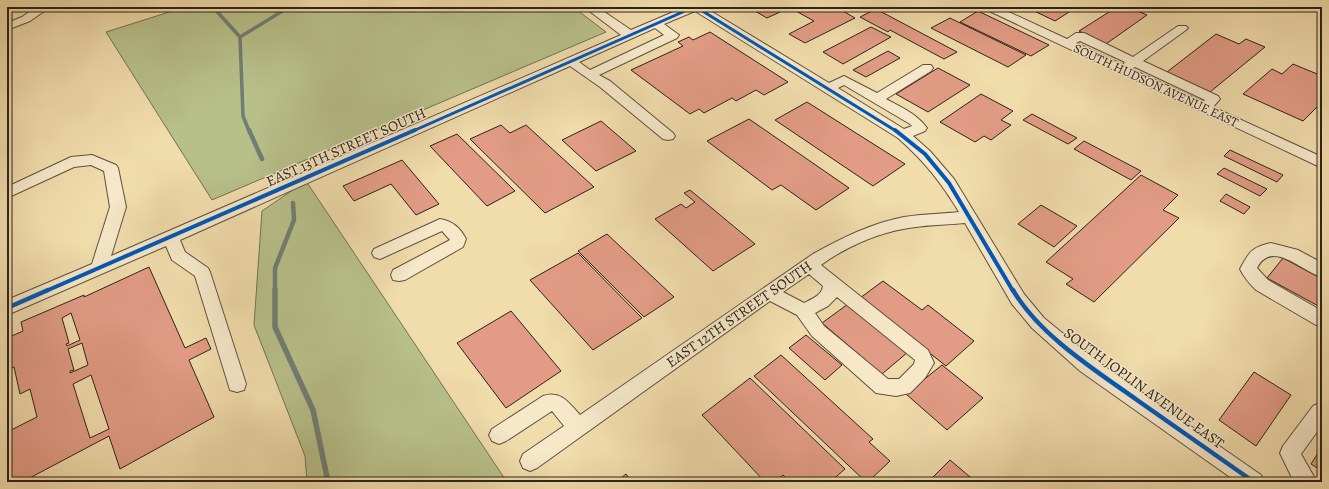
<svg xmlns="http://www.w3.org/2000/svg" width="1329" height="489" font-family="Alegreya,serif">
<rect width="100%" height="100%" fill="#f1dcac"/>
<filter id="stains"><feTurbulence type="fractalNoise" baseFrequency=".005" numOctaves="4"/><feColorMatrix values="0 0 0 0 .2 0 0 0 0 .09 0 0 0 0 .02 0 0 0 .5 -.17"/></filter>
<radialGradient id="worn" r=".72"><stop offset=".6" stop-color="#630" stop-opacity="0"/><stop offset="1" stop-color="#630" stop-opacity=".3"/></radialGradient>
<!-- green -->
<g fill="#b8c08a" stroke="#727252">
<polygon points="185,7 573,7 606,32 212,200 106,32"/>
<polygon points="306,181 507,482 307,482 305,456 254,325 262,211"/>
</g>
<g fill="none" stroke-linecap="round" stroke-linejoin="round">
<!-- stream-far2 -->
<g stroke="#707e75" stroke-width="3.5">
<polyline points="213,7 240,37 243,116 249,131"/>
<polyline points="240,37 289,7"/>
</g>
<!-- stream-far1 -->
<g stroke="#707e75" stroke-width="4.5">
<polyline points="249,130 262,159"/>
<polyline points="275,291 275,268 294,220 293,203"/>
</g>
<!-- stream -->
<polyline stroke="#707e75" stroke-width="5.5" points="275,290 275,327 313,410 328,482"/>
</g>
<!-- building -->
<g fill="#e29c85" stroke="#2c2319" fill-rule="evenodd">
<polygon points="748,7 791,7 767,18"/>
<polygon points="801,7 836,7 855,18 805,43 789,34 814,21 794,10"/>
<polygon points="1030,7 1077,7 1055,21 1028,8"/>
<polygon points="1117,7 1128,7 1147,15 1106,44 1079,31"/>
<polygon points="876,9 957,52 944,59 890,30 888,32 860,17"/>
<polygon points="978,11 1049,45 1031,56 960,22"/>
<polygon points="950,18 1026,55 1008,67 931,28"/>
<polygon points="871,27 891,37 843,64 823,52"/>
<polygon points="710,32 788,82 764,95 756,90 736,101 732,98 704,113 699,109 690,114 631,70 683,46 678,42 689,37 693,40"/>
<polygon points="1216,34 1239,44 1246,39 1265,47 1210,92 1167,72"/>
<polygon points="888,51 900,58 866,77 853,70"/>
<polygon points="1293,64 1322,76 1322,84 1318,89 1322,90 1322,102 1303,121 1243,94 1272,69 1282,74"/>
<polygon points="938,68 970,85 928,112 896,94"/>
<polygon points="981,94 1013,111 1001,120 1011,125 991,140 984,136 975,142 940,122"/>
<polygon points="807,102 905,164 873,186 775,120"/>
<polygon points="1032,114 1077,138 1068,144 1023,120"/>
<polygon points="749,119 849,188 816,210 781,185 772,190 707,141"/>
<polygon points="601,121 636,151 596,171 562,140"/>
<polygon points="501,125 510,133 526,125 594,187 545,213 470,139"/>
<polygon points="457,134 515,191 487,206 430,146"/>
<polygon points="1084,141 1141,171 1131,180 1074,149"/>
<polygon points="1230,150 1283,175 1277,182 1224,156"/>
<polygon points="402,160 439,204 416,215 391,184 354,201 343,186"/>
<polygon points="1224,168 1267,189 1260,196 1217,174"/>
<polygon points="1141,175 1178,195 1163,210 1179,218 1094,302 1066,284 1073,279 1046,262"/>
<polygon points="690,190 755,244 713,271 655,219 681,204 686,208 695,202 684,193"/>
<polygon points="1226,194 1250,207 1244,214 1220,201"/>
<polygon points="1041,205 1077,226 1054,247 1018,224"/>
<polygon points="607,234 674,297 644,317 578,251"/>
<polygon points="578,253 642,318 593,350 530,280"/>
<polygon points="1283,258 1322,279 1322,308 1267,278"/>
<path d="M149,267L185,348L206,338L211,349L189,360L214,417L120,469L109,436L22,482H7V432L37,417L30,389L20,394L14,367L12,368L7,346V338L23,331L21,322L84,295V297ZM71,313L80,340L67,346L66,344L69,343L62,318ZM82,343L88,365L70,373V371L74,370L68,349ZM91,375L109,429L90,438L73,384Z"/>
<polygon points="883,281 922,310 928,305 974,341 946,366 860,298"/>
<polygon points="848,304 908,352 882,374 822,323"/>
<polygon points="511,311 561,371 506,408 457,343"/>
<polygon points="806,335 842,365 825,380 789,348"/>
<polygon points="781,355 873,439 869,442 890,461 868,482 866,482 754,376"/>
<polygon points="942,365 983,398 947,430 906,394"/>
<polygon points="1254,372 1291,395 1256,446 1219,420"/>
<polygon points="750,378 845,469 830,482 790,482 783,475 775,482 765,482 702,415"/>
<polygon points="1322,447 1322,471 1311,464"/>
<polygon points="950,460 976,482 928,482"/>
<polygon points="626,474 632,482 616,482"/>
</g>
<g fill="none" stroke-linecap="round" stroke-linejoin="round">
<!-- minor casing -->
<g stroke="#5d513e" stroke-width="2">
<g id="minor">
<polygon points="36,7 50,7 30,21 7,30 7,23 22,17"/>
<path d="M584,7H597L631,30L685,7H704L829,83L844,76L877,93L923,65H931L933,68L931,71L886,99C901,107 917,114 927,128L925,131L913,136L930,151L954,179L1024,294L1044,318L1094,359L1261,475L1264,482H1237L1080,371L1032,328L1012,304L965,223C944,225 923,225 903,229C875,234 844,248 821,265L928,350L934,363L925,378L910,393L896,396L876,393L812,336L797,315L770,301L537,468L530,471L523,468L520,461L523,454L564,426L552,411L506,441L499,444L492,441L489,435L492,429L543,396C561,390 569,403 580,415L813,254C842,238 872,223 904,217C922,214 940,214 959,212C941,182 925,162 898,138L695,11L664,24L679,35L677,38L599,75L610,81L673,133L675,136L673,139L668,140L663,139L600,87L570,66L180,240L185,252L208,268L210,272L246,384L244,390L237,392L230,390L195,276L172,260L166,246L7,315V300L92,264L110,207L104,171L91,165L74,167L7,198V187L71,157L92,155L116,165L118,168L126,207L111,256L621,35ZM655,28L664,35L590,70L579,62ZM844,85L910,124L912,126L904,129L838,88ZM809,274L823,286C822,295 812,299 804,303L783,292ZM837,297L915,360L914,364L899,379H888L824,326L815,313L828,306Z"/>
<path d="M983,7H998L1067,39L1076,33H1084L1133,57L1178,26H1186L1188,28L1186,30L1143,61L1218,96L1220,99L1213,107L1322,157V168L985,9ZM1080,41L1125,62L1123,65L1076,43ZM1135,67L1205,100L1203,102L1131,69Z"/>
<path d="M440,219C453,221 460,228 466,239L463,247L405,280L399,281L393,280L391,275L393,270L450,240L442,231L380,259L374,257L372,253L374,249Z"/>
<path d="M1271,243L1298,250L1322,263V277C1301,271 1272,239 1257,268L1268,280L1322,311V327L1316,325L1256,290C1249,283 1244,277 1240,269C1249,252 1252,247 1271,243Z"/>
<polygon points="1320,403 1322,404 1322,425 1301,454 1317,482 1294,482 1280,453 1283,446 1313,406"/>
</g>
</g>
<!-- minor -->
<use href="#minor" fill="#f6e8c9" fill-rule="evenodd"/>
<!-- cycleway-far2 casing -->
<g stroke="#f6e8c9" stroke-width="5">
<g id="cycleway-far2">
<polyline points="696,7 896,131"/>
<polyline points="413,131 694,7"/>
</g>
</g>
<!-- cycleway-far1 casing -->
<g stroke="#f6e8c9" stroke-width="6">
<g id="cycleway-far1">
<polyline points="895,130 925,154 949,183 1013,291"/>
<polyline points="46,291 415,130"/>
</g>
</g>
<!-- cycleway casing -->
<g stroke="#f6e8c9" stroke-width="7">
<g id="cycleway">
<path d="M1013,290C1039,335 1095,370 1137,400C1176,427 1215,455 1254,482"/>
<polyline points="7,308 48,290"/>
</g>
</g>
<!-- cycleway-far2 -->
<use href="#cycleway-far2" stroke="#0057b8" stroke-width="3"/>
<!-- cycleway-far1 -->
<use href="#cycleway-far1" stroke="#0057b8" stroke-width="4"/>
<!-- cycleway -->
<use href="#cycleway" stroke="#0057b8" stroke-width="4.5"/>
</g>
<g text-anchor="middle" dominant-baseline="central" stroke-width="3" stroke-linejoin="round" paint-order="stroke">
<!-- far-street labels -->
<g font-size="13" fill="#2c2319" stroke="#f6e8c9">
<text transform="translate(1156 85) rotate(25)">SOUTH HUDSON AVENUE EAST</text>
</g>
<!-- street labels -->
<g font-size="15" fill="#2c2319" stroke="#f6e8c9">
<text transform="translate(346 147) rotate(-24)">EAST 13TH STREET SOUTH</text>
<text transform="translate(739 314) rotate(-35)">EAST 12TH STREET SOUTH</text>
<text transform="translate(1144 388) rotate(36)">SOUTH JOPLIN AVENUE EAST</text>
</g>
</g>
<!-- margin -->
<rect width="1329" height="489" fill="none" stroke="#f1dcac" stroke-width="24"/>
<rect x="8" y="8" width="1313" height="473" fill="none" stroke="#2c2319" stroke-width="2"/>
<rect x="12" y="12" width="1305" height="465" fill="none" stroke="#2c2319"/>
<rect width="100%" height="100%" filter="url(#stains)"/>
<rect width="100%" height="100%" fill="url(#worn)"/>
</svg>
